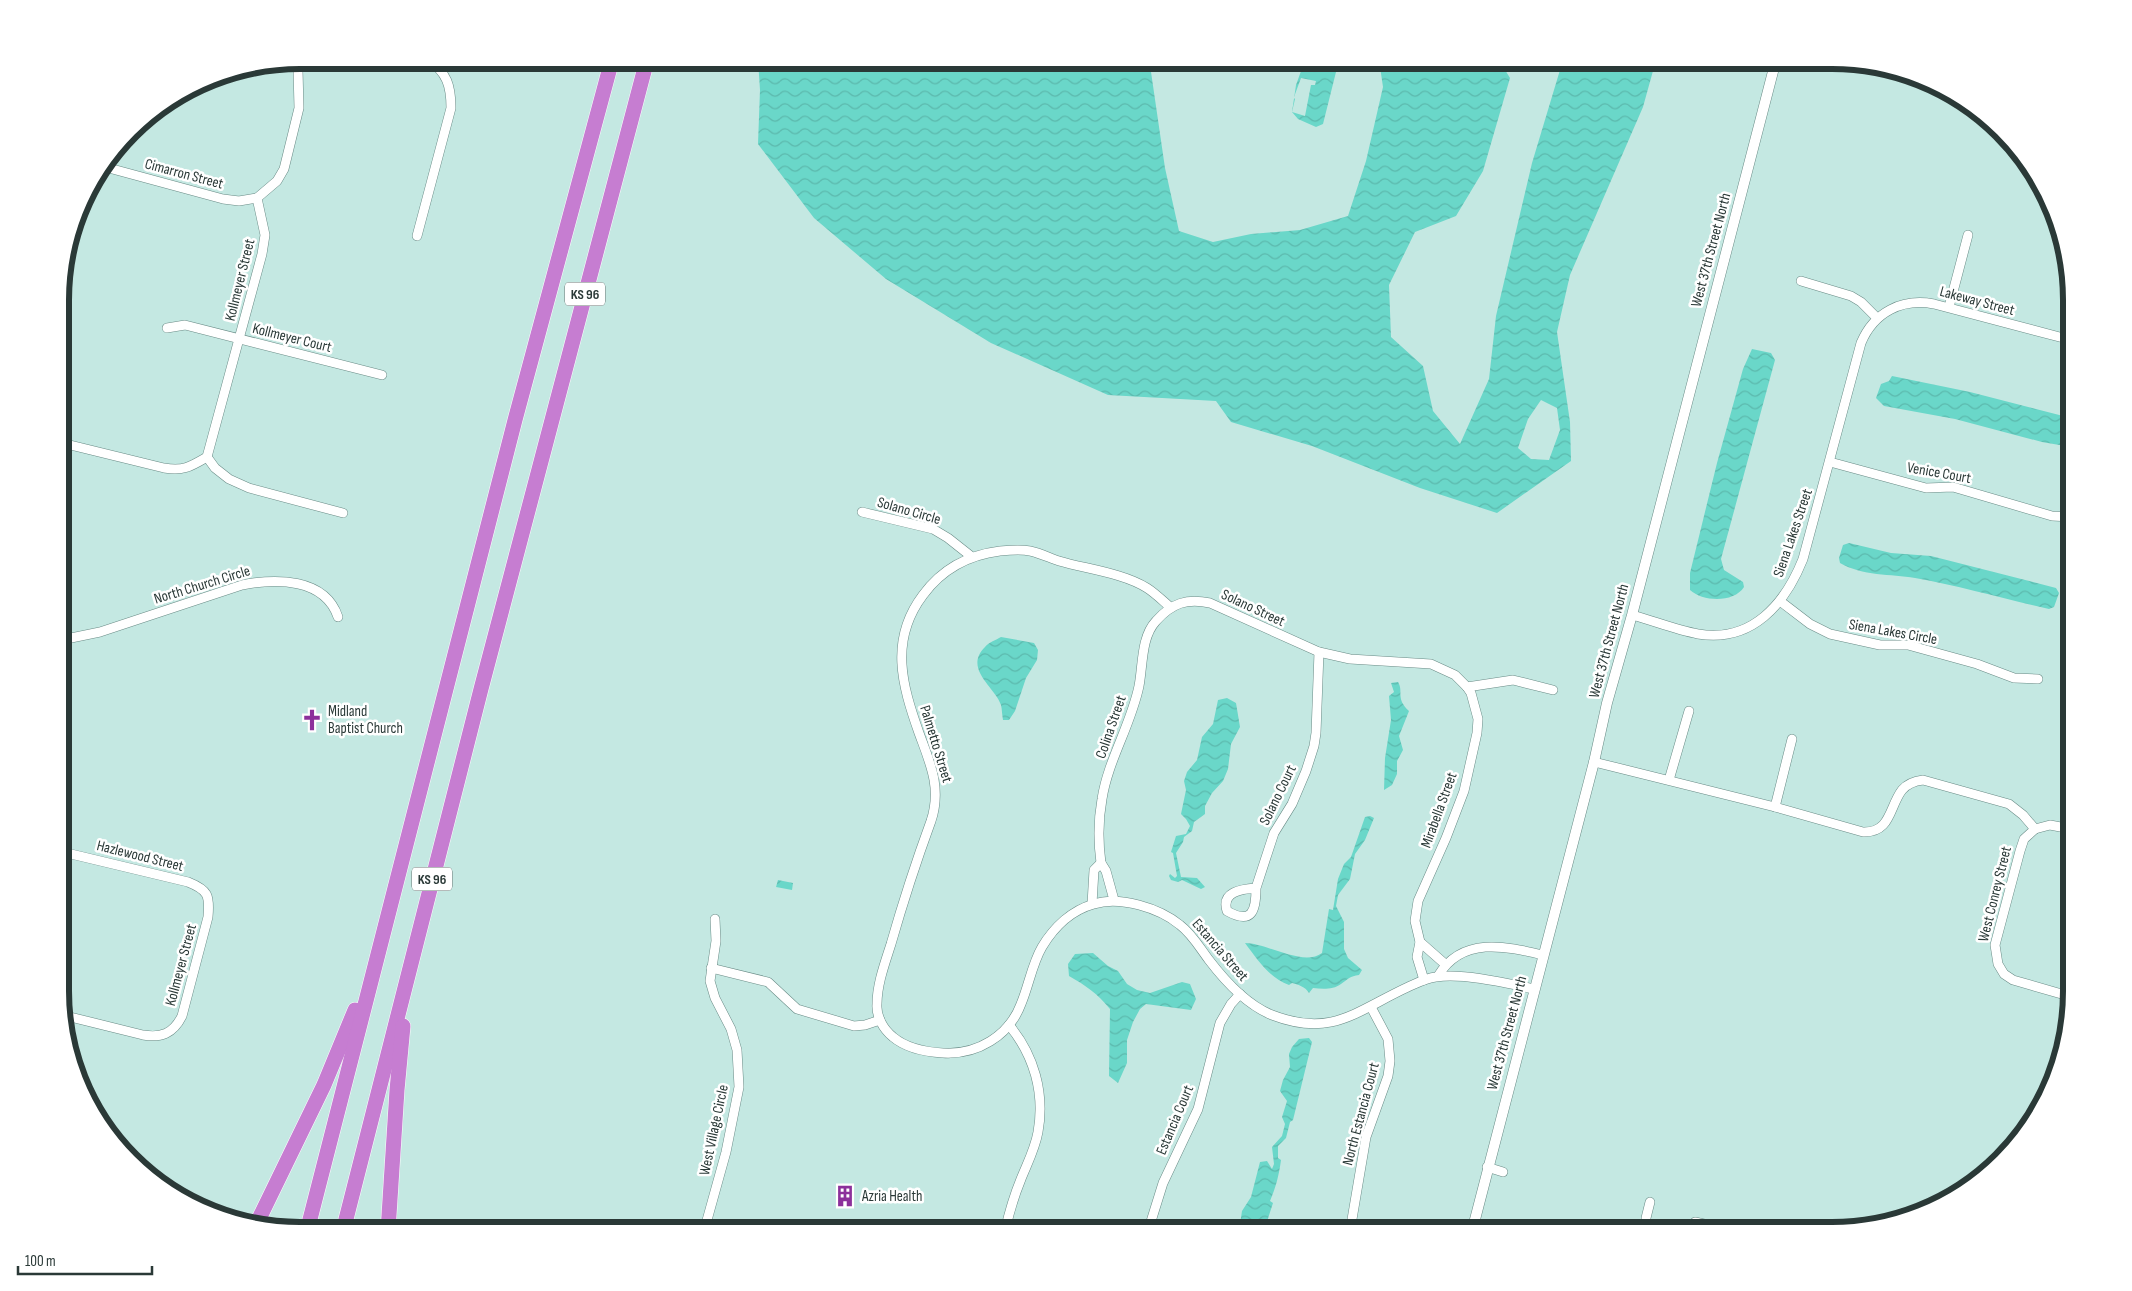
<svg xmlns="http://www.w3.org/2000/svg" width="2132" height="1291" font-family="'Sofia Sans Condensed',sans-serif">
<defs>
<pattern id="water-waves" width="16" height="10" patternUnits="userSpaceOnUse" patternTransform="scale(1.25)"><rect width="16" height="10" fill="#6ad7c9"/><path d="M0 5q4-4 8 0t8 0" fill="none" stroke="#5cb9ad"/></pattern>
</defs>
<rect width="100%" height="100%" fill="#c4e8e2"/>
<!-- water -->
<g fill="url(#water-waves)" fill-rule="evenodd">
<path d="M758,60H1147L1150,65L1165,168L1179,231L1213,242L1251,234L1300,230L1348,216L1366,161L1383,87L1379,60H1499L1510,78L1483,171L1456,216L1415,232L1389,285L1391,337L1423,366L1433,411L1460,444L1489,379L1496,316L1532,163L1563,60H1656L1643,107L1570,275L1557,332L1570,422L1571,461L1497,513L1420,488L1312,446L1231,422L1216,401L1108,395L991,343L886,279L814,218L758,144L760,90ZM1541,400L1557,408L1560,430L1549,460L1531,459L1518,448L1528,419Z"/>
<polygon points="1305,60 1344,60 1336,72 1323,124 1316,127 1298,119 1292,112 1296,85"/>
<path d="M1752,349L1771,353L1775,360L1721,559L1724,570L1743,582L1744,587C1734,603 1703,602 1690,590V573L1717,463L1743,369Z"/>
<polygon points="1892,376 1970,392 2071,418 2071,447 2042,442 1955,419 1884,406 1876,398 1881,384 1889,381"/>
<path d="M1849,543L1891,553L1931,556L2056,588L2059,593L2054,607L2049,609C2005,599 1960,586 1915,578C1891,574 1862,576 1840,563L1839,558L1843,545Z"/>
<path d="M1001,637L1034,643L1038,650L1037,660L1026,678L1015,711L1009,720H1003C1002,715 1002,709 1001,705C995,687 963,669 985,647C989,642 996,640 1001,637Z"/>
<path d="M1398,682C1404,692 1395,698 1409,711L1399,736L1403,750L1397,761V774L1392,785L1384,790L1385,758L1391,720L1389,696L1394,692L1391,683Z"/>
<polygon points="1227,698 1236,703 1240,727 1231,744 1228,769 1223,781 1212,793 1205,806 1205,814 1194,822 1192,831 1184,837 1183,842 1176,853 1181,877 1197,878 1205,887 1201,889 1182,880 1178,882 1171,880 1169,876 1170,874 1175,878 1177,876 1173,853 1171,852 1176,836 1186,834 1190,826 1186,819 1181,814 1186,790 1184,781 1187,772 1197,760 1202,737 1213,724 1218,700"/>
<path d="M1370,816L1374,818L1365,840L1355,854L1350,879L1338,895L1336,906L1344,922V949L1348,958L1362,970L1359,975C1350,976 1348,979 1341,984C1333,990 1322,989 1313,988L1309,993C1306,987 1297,984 1292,983L1289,985C1269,978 1257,959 1245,943C1267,943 1303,967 1322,953L1329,909L1333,910L1338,879L1344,864L1351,857L1365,817Z"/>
<polygon points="778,880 793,883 792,890 776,887"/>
<path d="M1093,953L1108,966L1118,971L1127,984L1137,990L1150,993L1182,982L1190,984L1196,999L1191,1010L1146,1004L1140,1009L1133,1022L1127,1040V1063L1118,1083L1109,1076L1110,1009C1098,994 1085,985 1069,976L1068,964L1075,954Z"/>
<path d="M1309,1038L1312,1042L1293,1120L1290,1122L1286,1138L1278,1146V1158L1281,1160C1279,1175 1276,1187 1270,1201L1273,1203L1264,1231H1239L1242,1211L1251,1197L1260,1162L1267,1161L1272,1169L1274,1164L1272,1147L1282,1136L1285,1124L1282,1117L1287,1101L1280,1091L1283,1080L1290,1067L1289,1054L1292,1047L1299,1039Z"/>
</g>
<!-- pier -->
<polygon fill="#c4e8e2" points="1301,78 1316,81 1315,85 1311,85 1305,116 1292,112 1295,99 1292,96 1294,97"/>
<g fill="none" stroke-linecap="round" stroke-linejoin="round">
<!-- minor casing -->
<g stroke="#698b86" stroke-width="10">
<g id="minor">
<polyline points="105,167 223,199 239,201 257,198"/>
<path d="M417,236L451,108C451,86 447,72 428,60"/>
<polyline points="1801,281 1851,296 1861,302 1877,318"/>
<polyline points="1949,307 1968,235"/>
<polyline points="167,328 185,325 382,375"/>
<path d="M62,443L164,468C184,471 190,467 207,457"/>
<polyline points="207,457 262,254 265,235 257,198 277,181 284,169 299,108 298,70 296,61"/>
<polyline points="207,457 215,468 229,479 249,488 343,513"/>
<polyline points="1830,462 1926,488 1953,487 2052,516 2071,517"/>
<polyline points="862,512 933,529 948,538 972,557"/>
<polyline points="1780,601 1810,624 1830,634 1880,645 1908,645 1977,664 2014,678 2038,679"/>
<path d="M1170,607C1163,601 1155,593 1147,588C1123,573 1086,569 1059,561C1050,558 1040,553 1030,551C1021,549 1010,550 1000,551C968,555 942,569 923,595C889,640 902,685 919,733C930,763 942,788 931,821C916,862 903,902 891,944C885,963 877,984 877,1004C876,1016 883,1029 893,1037C906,1048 926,1052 943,1053C977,1055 1009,1036 1021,1004C1029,985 1032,964 1042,947C1054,927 1072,910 1094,904C1109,899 1124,901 1139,905C1154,909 1168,915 1180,925C1192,934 1200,948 1209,960C1225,981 1247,1005 1272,1015C1332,1038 1356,1011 1408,987C1417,983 1426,978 1436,977C1464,973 1506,983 1534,989"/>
<path d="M1632,615C1654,621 1676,630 1698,634C1752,643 1785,604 1803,559L1861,343C1874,312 1902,298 1934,304L2071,340"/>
<path d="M62,638H71L100,632L242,585C276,578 325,578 338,617"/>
<polyline points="1467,687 1513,680 1553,690"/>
<path d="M1594,762L1775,807L1863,832C1891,833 1889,807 1902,790C1907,784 1915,781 1923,780L2009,804L2023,815L2035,829L2050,825L2071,829"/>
<polyline points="1669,780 1689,711"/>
<polyline points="1775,807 1792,739"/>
<polyline points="2035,829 2024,839 2020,851 1995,945 1998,964 2004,974 2013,980 2072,997"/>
<path d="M62,855L71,854L188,882C208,890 210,895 208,917L182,1016C173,1034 161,1038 143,1035L62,1015"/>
<path d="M1101,863C1098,841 1098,821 1102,799C1108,760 1131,725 1139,686C1143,665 1141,637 1156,621C1172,603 1187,598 1210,603L1319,652L1350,659L1431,664L1455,675L1467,687L1471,693L1478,719L1477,733L1464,791L1446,838L1418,901L1415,921L1420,942L1417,957L1424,980"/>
<path d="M1256,888C1256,911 1252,925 1227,911C1221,892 1241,889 1256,888L1274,833L1292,804L1306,771L1314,746L1316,733L1319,652"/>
<polyline points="1092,904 1094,870 1101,863 1106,871 1114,900"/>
<polyline points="1420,942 1445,964"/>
<polyline points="711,968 768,982 797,1009 854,1026 865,1025 880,1020"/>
<path d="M1438,976C1462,936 1505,946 1543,955"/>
<polyline points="1487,1167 1503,1172"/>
<polyline points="1646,1218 1650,1202"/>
<polyline points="1695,1222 1704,1224"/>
<polyline points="704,1231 726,1152 739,1087 737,1050 731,1029 715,998 710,981 716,941 715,919"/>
<path d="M1005,1231C1009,1213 1014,1196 1021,1179C1027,1164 1035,1149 1038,1132C1045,1093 1034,1055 1009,1025"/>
<polyline points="1148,1231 1163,1183 1198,1109 1220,1023 1231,1004 1240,994"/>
<polyline points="1350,1231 1366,1137 1388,1076 1390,1061 1388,1039 1371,1007"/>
</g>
</g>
<!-- tertiary casing -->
<g stroke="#698b86" stroke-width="11">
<polyline id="tertiary" points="1472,1231 1594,762 1607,703 1632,615 1776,60"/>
</g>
<!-- motorway casing -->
<g stroke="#fff" stroke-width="16">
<g id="motorway">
<polyline points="256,1225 324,1085 355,1010"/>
<polyline points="307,1231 515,420 612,60"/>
<polyline points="343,1231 481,689 647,60"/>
<polyline points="388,1231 397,1090 403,1026"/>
</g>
</g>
<!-- minor -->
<use href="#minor" stroke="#fff" stroke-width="9"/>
<!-- tertiary -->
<use href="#tertiary" stroke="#fff" stroke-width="10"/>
<!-- motorway -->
<use href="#motorway" stroke="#c67dd1" stroke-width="15"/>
</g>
<!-- icons -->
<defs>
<g id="church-bare" transform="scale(1.725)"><path d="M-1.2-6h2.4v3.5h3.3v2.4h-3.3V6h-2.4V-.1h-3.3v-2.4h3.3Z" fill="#8c309b" stroke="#fff" stroke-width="2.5" paint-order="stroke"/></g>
<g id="building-bare" transform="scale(1.725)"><path d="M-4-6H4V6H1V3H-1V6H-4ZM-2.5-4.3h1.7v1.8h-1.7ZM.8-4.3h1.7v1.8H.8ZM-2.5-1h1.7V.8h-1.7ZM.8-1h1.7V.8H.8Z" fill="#8c309b" stroke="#fff" stroke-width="2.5" paint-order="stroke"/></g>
</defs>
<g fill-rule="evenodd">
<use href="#church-bare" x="312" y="720"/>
<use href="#building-bare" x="845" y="1196"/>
</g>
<g text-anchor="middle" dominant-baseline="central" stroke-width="5" stroke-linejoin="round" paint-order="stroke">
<!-- shield labels -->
<g fill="#fff" stroke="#6a7473" stroke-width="1">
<rect x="565" y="282.5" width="40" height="23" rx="4"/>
<rect x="412" y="867.5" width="40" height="23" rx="4"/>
</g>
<g font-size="14" font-weight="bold" fill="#2a3937">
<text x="585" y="294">KS 96</text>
<text x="432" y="879">KS 96</text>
</g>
<!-- street labels -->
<g font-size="15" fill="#2a3937" stroke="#fff">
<text transform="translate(184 174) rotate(15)">Cimarron Street</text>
<text transform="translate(1711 250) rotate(-75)">West 37th Street North</text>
<text transform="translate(240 280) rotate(-76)">Kollmeyer Street</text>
<text transform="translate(1977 301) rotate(15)">Lakeway Street</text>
<text transform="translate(292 338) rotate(14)">Kollmeyer Court</text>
<text transform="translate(1939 473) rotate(10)">Venice Court</text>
<text transform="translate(909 511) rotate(16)">Solano Circle</text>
<text transform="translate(1793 533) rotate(-71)">Siena Lakes Street</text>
<text transform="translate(202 585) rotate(-17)">North Church Circle</text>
<text transform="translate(1253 608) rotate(25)">Solano Street</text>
<text transform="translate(1893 632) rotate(10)">Siena Lakes Circle</text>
<text transform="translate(1609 641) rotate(-75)">West 37th Street North</text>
<text transform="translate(1111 727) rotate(-71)">Colina Street</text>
<text transform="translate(936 744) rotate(73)">Palmetto Street</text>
<text transform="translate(1278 795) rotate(-64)">Solano Court</text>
<text transform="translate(1439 810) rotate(-70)">Mirabella Street</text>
<text transform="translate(140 856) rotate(14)">Hazlewood Street</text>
<text transform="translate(1995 894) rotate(-76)">West Conrey Street</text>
<text transform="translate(1220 950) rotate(49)">Estancia Street</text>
<text transform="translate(181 965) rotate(-75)">Kollmeyer Street</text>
<text transform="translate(1507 1033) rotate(-75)">West 37th Street North</text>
<text transform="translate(1361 1114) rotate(-75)">North Estancia Court</text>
<text transform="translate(1175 1120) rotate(-67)">Estancia Court</text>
<text transform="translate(714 1130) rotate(-78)">West Village Circle</text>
</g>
<!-- poi labels -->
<g font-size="15" fill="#2a3937" stroke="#fff" text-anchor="start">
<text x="328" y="711">Midland<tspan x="328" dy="17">Baptist Church</tspan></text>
<text x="862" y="1196">Azria Health</text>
</g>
</g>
<!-- crop -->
<path d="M0 0H2132V1291H0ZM300 69H1832A231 231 0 0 1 2063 300V991A231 231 0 0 1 1832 1222H300A231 231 0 0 1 69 991V300A231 231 0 0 1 300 69Z" fill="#fff" fill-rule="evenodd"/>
<path fill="none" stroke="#2a3937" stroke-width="6" d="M300 69H1832A231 231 0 0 1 2063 300V991A231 231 0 0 1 1832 1222H300A231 231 0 0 1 69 991V300A231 231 0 0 1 300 69Z"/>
<!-- scale -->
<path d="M18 1266v8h134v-8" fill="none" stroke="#2a3937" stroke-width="2.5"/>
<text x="25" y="1266" font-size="15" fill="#2a3937" stroke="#ffffff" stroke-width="4" paint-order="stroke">100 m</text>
</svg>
